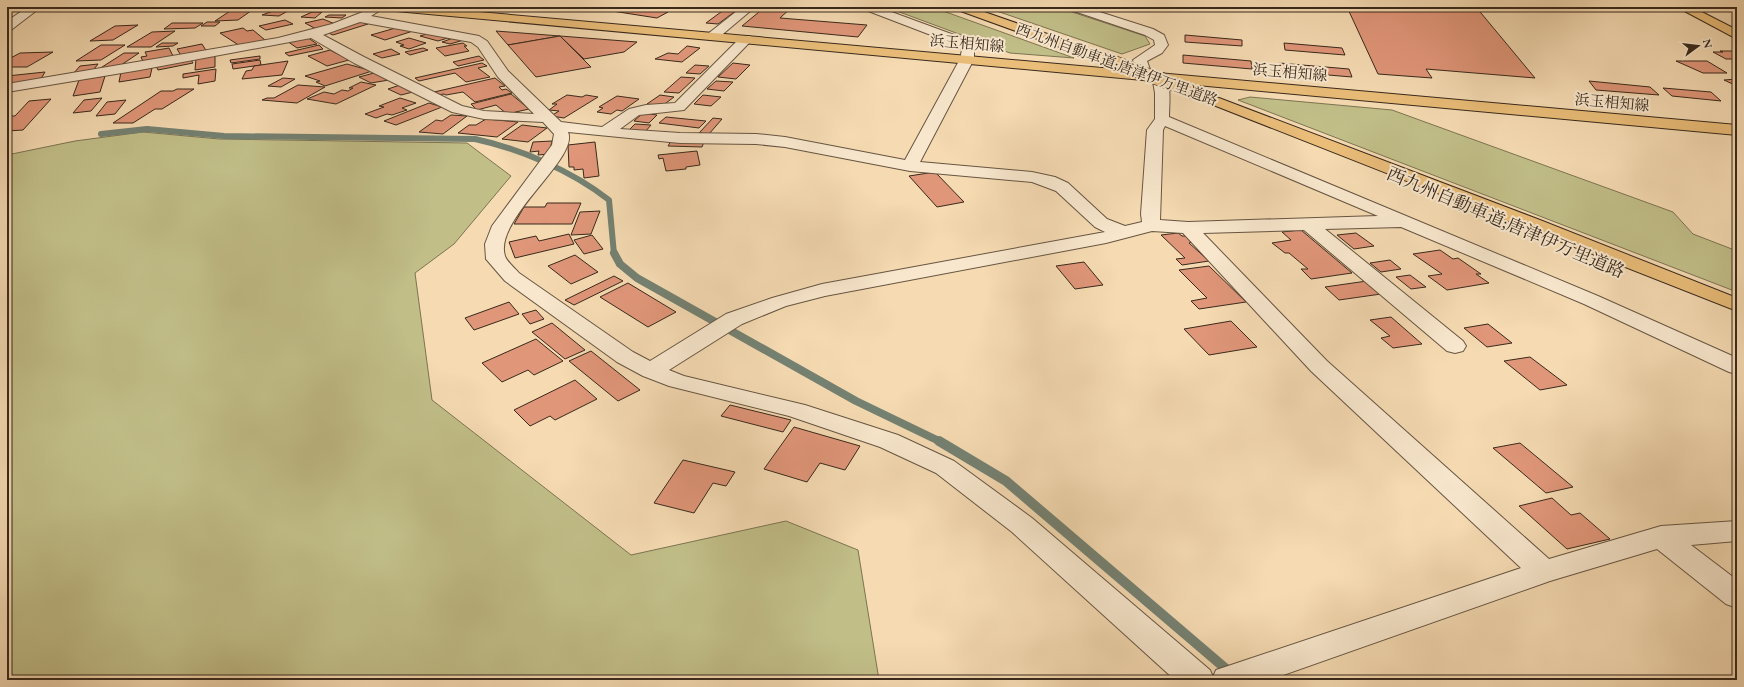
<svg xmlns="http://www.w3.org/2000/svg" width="1744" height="687" font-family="'EB Garamond','Noto Serif JP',serif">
<rect width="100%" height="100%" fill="#f5dab2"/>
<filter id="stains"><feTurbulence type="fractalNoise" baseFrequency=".005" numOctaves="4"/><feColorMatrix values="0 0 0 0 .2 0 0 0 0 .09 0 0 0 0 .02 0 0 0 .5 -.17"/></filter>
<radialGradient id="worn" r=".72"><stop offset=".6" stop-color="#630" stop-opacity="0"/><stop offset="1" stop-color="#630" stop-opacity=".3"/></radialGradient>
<!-- green -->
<g fill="#c1be88" stroke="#7c7452">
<polygon points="886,7 932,7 1074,58 1010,53"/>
<polygon points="985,7 1057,7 1145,36 1150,44 1122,54"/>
<polygon points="1250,97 1392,110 1673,212 1693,234 1737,251 1737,292 1238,100"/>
<polygon points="143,132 219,139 467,143 511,176 454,244 415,273 432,400 631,555 786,521 858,550 879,680 7,680 7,155 75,141"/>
</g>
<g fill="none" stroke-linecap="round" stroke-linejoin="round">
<!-- stream-far2 -->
<path stroke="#748172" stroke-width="6" d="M101,134L147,129L224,136L475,139C521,149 572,171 609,200L614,254"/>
<!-- stream-far1 -->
<polyline stroke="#748172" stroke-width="8" points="614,253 620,264 637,278 856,401 941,442"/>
<!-- stream -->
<polyline stroke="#748172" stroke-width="10" points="939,441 1006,481 1239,680"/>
</g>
<!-- building -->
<g fill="#e09679" stroke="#38291c">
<polygon points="634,7 668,12 657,18 593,8"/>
<polygon points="765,7 792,7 780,18 867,25 858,37 742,26"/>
<polygon points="1347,7 1476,7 1535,78 1426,69 1432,78 1378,74"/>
<polygon points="1706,7 1737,7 1737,8 1710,8"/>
<polygon points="255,8 238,20 215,21 233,9"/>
<polygon points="281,8 293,8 279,16 262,15"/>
<polygon points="725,9 737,10 718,24 706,23"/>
<polygon points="312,12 322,12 315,18 301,17"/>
<polygon points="329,15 346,15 342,18 325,17"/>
<polygon points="323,19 335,24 316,29 305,23"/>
<polygon points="285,20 293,24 266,30 259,26"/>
<polygon points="207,22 220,22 215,26 201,26"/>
<polygon points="361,22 368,24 333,35 326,32"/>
<polygon points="172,23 203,23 195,28 164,29"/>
<polygon points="138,25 113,40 90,41 115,26"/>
<polygon points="399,27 413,31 385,40 371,35"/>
<polygon points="243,28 247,31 253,30 265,40 240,46 220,33"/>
<polygon points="175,31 151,47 127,47 152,32"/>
<polygon points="496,31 560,36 508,45"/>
<polygon points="433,32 451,37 438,41 420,36"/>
<polygon points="1185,35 1242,40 1242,46 1185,42"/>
<polygon points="560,36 637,42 624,52 584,59"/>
<polygon points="560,36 591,67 536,77 508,45"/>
<polygon points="307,37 317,44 297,48 287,41"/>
<polygon points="456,37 464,40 450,44 442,42"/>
<polygon points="409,38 426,43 409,49 400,46 404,45 396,42"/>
<polygon points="162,43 178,43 173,46 156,47"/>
<polygon points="463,43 467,46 464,46 469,51 445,56 436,48"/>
<polygon points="1284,43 1342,48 1345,55 1285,50"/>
<polygon points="202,44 207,52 182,57 177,49"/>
<polygon points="101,45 125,45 101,60 76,61"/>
<polygon points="319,45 323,49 289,56 285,53"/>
<polygon points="687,46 700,48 682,62 655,59 668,53 678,54"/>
<polygon points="169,48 174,58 144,64 141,57 147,56 145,52"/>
<polygon points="423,48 428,50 410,55 405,52"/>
<polygon points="391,49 400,54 382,58 373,54"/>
<polygon points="330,50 349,60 327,66 308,56"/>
<polygon points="1720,51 1737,51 1737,59 1726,59 1713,52 1723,52"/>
<polygon points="53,52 27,67 7,67 7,60 20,53"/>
<polygon points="124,53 139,53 115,69 99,69"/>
<polygon points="1183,55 1251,61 1252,69 1183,63"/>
<polygon points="215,56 215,67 195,70 196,59"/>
<polygon points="260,56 260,59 231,63 230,60"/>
<polygon points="479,56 484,60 458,66 453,62"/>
<polygon points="191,60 193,63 158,70 156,66"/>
<polygon points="260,60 261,65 233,69 232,64"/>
<polygon points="288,61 282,75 242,79 246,71 252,70 254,66"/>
<polygon points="1676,61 1707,61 1727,73 1703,73"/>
<polygon points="482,63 487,66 478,68 490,77 466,82 455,73 419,81 415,78"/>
<polygon points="733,63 750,65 736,79 718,77"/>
<polygon points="1279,63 1349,69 1352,77 1281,71"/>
<polygon points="98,64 91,73 72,75 80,66"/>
<polygon points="347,64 372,71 325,86 316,82 320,81 305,76"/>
<polygon points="695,65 709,66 700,74 686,73"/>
<polygon points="152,68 150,77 119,82 121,72"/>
<polygon points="216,69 215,81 198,84 199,75 183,78 183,74"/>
<polygon points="45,72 39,82 7,86 7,76"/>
<polygon points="374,73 389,80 371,83 359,77"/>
<polygon points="105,76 100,92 73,96 79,80"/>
<polygon points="681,77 695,78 679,93 664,92"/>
<polygon points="283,78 295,79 281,87 268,86"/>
<polygon points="495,78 505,86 499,87 502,90 506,89 512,93 475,102 463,92 446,95 444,94 437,95 434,92"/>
<polygon points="1737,79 1737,86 1724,80"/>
<polygon points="716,81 733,82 724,91 707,89"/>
<polygon points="1589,81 1650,87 1659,95 1596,90"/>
<polygon points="361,82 376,85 336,104 307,99 324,92 334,94 342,90 348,91 353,88 349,88"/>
<polygon points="298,85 325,87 297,103 262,100 267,98 274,98"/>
<polygon points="400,85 413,92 401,95 388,89"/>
<polygon points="1663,88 1711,92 1721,101 1672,96"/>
<polygon points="177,89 194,89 162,109 155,109 133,123 113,123 161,91 173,91"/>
<polygon points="511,94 529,109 507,114 496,105 477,110 471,104"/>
<polygon points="567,95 582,97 586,95 598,97 564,118 551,116 559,111 549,110 557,104 552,104"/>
<polygon points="660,95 674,97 662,106 647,104"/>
<polygon points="703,95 721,97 711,106 694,104"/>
<polygon points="617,96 639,99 622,111 617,110 611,114 597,112 603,108 599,107"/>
<polygon points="102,98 91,111 73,113 84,100"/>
<polygon points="400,98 416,103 402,108 407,110 392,115 387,114 376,118 365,114 384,107 379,106"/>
<polygon points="51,99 23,130 7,131 7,120 11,116 15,116 29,101"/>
<polygon points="126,100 115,114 96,116 107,102"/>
<polygon points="429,103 442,107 396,125 384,121"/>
<polygon points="643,113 657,115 649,123 634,121"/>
<polygon points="451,115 467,116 443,134 419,132 436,120 442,121"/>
<polygon points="666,117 706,121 699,128 659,123"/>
<polygon points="713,118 722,119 709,134 699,133"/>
<polygon points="486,119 518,122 497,137 458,133 469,125 476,125"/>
<polygon points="635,124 651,125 645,132 628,131"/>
<polygon points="522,125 547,128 528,142 502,139"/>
<polygon points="552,141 549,154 538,155 539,151 530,152 533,142"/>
<polygon points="671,141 704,142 702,147 668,146"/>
<polygon points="595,142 599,176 584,178 583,169 574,170 574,167 569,167 568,145"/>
<polygon points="697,151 700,165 686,167 686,169 666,171 663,158 659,159 658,155"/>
<polygon points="935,172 964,202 937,207 909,176"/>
<polygon points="547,203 581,203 572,224 514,224 524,207 545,207"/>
<polygon points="600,211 591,234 571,235 580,212"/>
<polygon points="1301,230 1352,273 1311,279 1301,269 1308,269 1289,253 1285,253 1272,243 1291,240 1282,232"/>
<polygon points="1178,233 1182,236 1186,236 1192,242 1189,243 1209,261 1182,265 1176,259 1185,258 1161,235"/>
<polygon points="1356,233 1374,246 1354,249 1337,235"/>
<polygon points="569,234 574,244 515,258 509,242 536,236 539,241"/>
<polygon points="592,235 603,249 584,254 574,240"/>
<polygon points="1440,250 1453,259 1458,258 1481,274 1476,274 1489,283 1447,290 1428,276 1442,274 1413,254"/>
<polygon points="575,255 598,272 571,284 548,266"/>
<polygon points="1390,260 1401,269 1381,272 1370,263"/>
<polygon points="1084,262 1103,285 1075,289 1056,266"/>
<polygon points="1209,266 1246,302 1199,309 1191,301 1207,298 1179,270"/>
<polygon points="1410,275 1426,287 1411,289 1396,277"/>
<polygon points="614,276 623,281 574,305 565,300"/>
<polygon points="1367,281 1381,294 1339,300 1325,287"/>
<polygon points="628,283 676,312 648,327 600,297"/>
<polygon points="509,302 519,314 474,330 465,318"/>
<polygon points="536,310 544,319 530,324 522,314"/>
<polygon points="1391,317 1422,344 1393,348 1381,338 1390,336 1370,320"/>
<polygon points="1231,321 1257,347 1209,355 1184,329"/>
<polygon points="552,323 585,350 565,359 532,332"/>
<polygon points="1488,324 1512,343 1487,347 1464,328"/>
<polygon points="536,339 563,361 534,375 528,370 502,382 482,363"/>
<polygon points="591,351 640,390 618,401 569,361"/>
<polygon points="1530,357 1567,385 1540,390 1504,361"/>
<polygon points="575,380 597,399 555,420 550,416 530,426 514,410"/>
<polygon points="730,405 791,420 783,432 721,416"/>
<polygon points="794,427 860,446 845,470 820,463 807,482 764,469"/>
<polygon points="1520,443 1573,487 1546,493 1493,448"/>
<polygon points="683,460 735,472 726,486 713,483 694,513 654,503"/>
<polygon points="1552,498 1571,515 1580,513 1610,539 1567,549 1519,506"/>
</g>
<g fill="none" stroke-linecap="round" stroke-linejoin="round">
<!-- minor casing -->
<g stroke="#675542" stroke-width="2">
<g id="minor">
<polygon points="28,7 41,7 11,30 7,31 7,21"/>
<polygon points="742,7 755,7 717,39 709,39 707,36 709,33"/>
<path d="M861,7H878L965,39L974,50V59L920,162L1032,172L1055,177L1068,183L1107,219L1125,226L1142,222L1141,214L1147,130L1155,119V93L1152,76L1154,73H1164C1172,84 1169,104 1169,117L1598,296L1737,358V374L1729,372L1584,304L1401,227L1325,229L1463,341L1466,346L1463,351L1455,353L1447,351L1304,230L1203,233L1327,361L1549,559L1661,526L1737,521V541L1691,545L1737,580V608L1726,604L1657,549L1550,581L1269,680H1175L1012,532L936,473L880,447L789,416L669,386L643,376L617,362L505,281L486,259L485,244L492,226L552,145L554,134L543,122L484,119L452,112L354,63L311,38L140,70L7,92V84L278,38L332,24L373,8L379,11L371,16L479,36L487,41L508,71L561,122L602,127L629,109L646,105L675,103L742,36H750L752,39L750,42L684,110L639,115L620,129L680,133L756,134L785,137L905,160L960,59L962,50L957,45L863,9ZM360,22L471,42L478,47L498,77L534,114L484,111L462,106L364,57L323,35ZM1165,126L1378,216L1188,222L1160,220L1163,130ZM568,132L680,143L756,144L785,147L910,171L1032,182L1056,191L1095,227L1105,232L822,284L772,298L726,314L650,361L633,352L519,273C515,268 507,262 505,256C493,219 580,158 568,132ZM1152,231L1183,233L1311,371L1521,568L1228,666L1216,670L1213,677L1210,670L1032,518L954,461L898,435L805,405L684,376L669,370L742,324L786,306L825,296L1106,243Z"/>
<polygon points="1066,7 1084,7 1153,29 1164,35 1168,45 1162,53 1147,61 1152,75 1150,78 1140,78 1133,60 1155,45 1154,40 1145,35 1068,9"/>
</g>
</g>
<!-- major casing -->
<g stroke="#38291c" stroke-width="2">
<g id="major">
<polygon points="379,7 423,7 1737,125 1737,135 385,10"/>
<polygon points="1677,7 1692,7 1737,30 1737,39"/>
</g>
</g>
<!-- highway casing -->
<g stroke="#38291c" stroke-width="2">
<g id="highway">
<polygon points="953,7 970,7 1111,56 1113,59 1106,63 1101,62 955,9"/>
<polygon points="1198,90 1540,220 1737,298 1737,311 1193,97 1191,94 1193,91"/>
</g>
</g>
<!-- minor -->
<use href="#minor" fill="#f8e7cd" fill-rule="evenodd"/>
<!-- major -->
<use href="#major" fill="#eabd79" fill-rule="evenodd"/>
<!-- highway -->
<use href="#highway" fill="#eabd79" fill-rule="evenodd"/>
<!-- highway-bridge casing -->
<g stroke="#38291c" stroke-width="14" stroke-linecap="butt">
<polyline id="highway-bridge" points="1106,59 1198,94"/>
</g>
<!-- highway-bridge -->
<use href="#highway-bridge" stroke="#eabd79" stroke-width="13"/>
</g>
<g text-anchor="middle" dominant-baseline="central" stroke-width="4" stroke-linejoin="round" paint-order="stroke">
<!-- far-street labels -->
<g font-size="15" fill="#38291c" stroke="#f8e7cd">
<text transform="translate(967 43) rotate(5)">浜玉相知線</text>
<text transform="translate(1117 64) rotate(20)">西九州自動車道;唐津伊万里道路</text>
<text transform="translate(1290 72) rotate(5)">浜玉相知線</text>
<text transform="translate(1612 102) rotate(5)">浜玉相知線</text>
</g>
<!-- street labels -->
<g font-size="18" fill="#38291c" stroke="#f8e7cd">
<text transform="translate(1506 222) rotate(23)">西九州自動車道;唐津伊万里道路</text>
</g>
</g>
<!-- margin -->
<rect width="1744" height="687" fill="none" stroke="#f5dab2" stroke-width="24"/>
<rect x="8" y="8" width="1728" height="671" fill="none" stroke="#38291c" stroke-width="2"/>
<rect x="12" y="12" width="1720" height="663" fill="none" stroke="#38291c"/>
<!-- north arrow -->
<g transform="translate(1698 46) rotate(75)" stroke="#f8e7cd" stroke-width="3" paint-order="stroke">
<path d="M0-3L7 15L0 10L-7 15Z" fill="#38291c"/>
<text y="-6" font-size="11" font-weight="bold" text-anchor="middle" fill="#38291c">N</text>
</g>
<rect width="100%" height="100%" filter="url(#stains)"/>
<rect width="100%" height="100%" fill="url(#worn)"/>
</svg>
